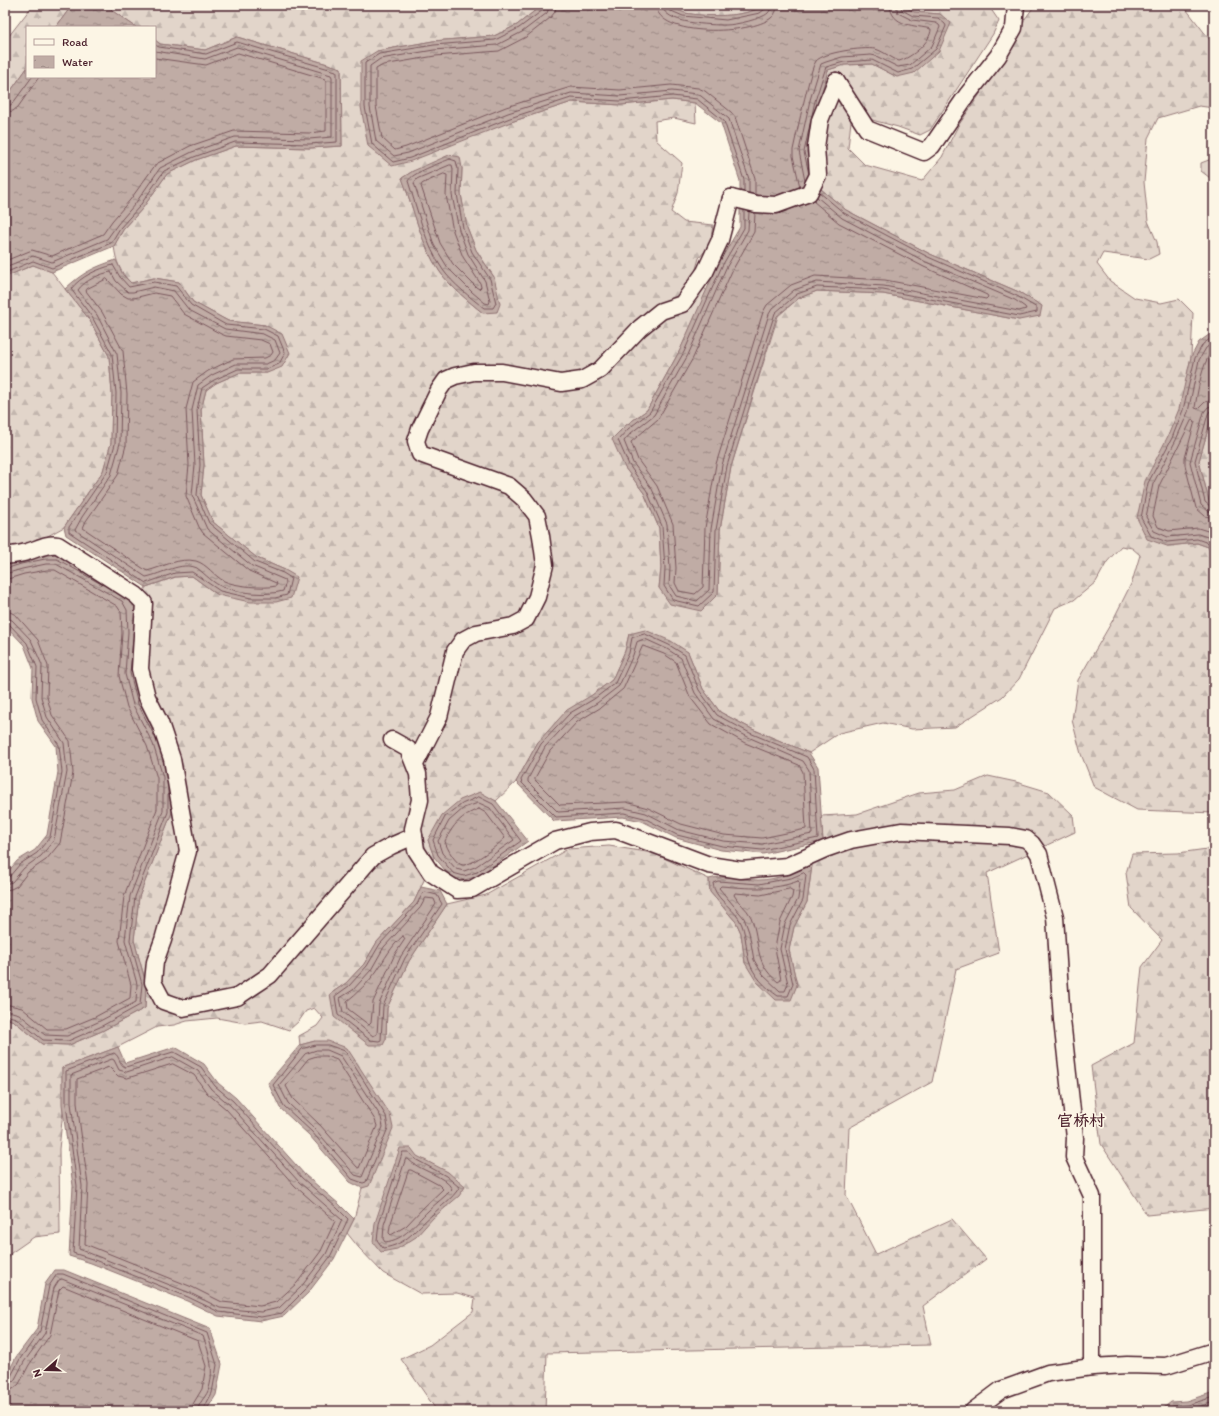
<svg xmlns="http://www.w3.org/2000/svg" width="1219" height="1416" font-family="Itim,'LXGW WenKai TC',sans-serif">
<defs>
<pattern id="forest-firs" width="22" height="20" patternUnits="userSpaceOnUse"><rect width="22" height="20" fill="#e2d5ca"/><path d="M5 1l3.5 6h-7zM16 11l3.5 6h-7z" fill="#c3b6ae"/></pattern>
<pattern id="water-ripples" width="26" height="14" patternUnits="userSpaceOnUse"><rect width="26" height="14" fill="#c0aca5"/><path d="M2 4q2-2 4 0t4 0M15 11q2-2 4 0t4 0" fill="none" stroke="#9e8b87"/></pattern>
</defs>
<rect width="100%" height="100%" fill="#fcf5e5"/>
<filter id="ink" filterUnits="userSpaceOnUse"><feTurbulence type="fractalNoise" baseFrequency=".025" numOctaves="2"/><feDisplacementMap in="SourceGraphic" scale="8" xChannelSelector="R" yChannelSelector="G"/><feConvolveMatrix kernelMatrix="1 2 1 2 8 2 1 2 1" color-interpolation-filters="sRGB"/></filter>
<g filter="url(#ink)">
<!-- forest -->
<g fill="url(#forest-firs)" stroke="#967a7a" fill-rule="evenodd">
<polygon points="33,5 72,5 56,27 27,27 27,68 5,99 5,41"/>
<path d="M107,5H542L517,25L494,36L433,41L377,51L511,122L572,102L621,105L672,100L695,103L696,123L674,118L655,121L656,140L682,163L678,193L671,212L684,222L713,225L710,245L699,258L694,276L707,291L680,350L647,410L625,426V468L644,493L659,528L661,568L659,588L718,594L720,530L731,467L778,316L799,298L817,291L883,294L1019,320L1042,306L1019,292L930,254L846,210L815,184L807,152L819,102L828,70L844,65L872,64L897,77L940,14L914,12L902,5H988L999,21L993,34L930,130L920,135L898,127L861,117L851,121L848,148L865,165L922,181L942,157L958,126L980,94L1022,23L1035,5H1183L1214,45V108L1199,106L1158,118L1148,138L1144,182L1148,221L1157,242L1159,254L1149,259L1103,253L1097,264L1110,281L1135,298L1161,303L1179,299L1193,313L1191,357L1180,409L1168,436L1167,546L1197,543L1214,549V813L1137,810L1094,787L1081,754L1072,720L1078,680L1114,618L1132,582L1140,555L1132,548L1121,546L1107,562L1096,582L1074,600L1055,608L1019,679L1002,697L955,727L912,729L883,723L839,733L809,753L752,729L720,712L703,689L688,652L629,634L625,651L612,680L592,695L538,742L516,782L496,801L480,793L428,840L434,857L421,887L414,902L377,942L364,964L346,983L330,994L386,1039L387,1008L409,961L447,904L486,895L568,849L609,846L653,853L709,879L710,892L736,922L741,933L745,963L797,985L789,950L794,927L807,902L812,865L823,841L821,816L857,814L919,793L955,790L988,776L1016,782L1049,792L1073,815L1075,832L987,873L999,953L956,969L932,1082L849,1128L846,1195L876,1254L952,1219L986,1259L923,1306L931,1345L547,1353L545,1411H437L401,1359L430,1345L473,1312L475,1298L457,1293L421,1294L383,1273L359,1248L347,1233L354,1219L362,1188L369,1185L315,1041L300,1045L299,1036L317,1026L323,1018L314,1008L306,1011L299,1021L289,1030L262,1021L245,1023L217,1018L187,1021L174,1025L157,1027L118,1047L62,1068L63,1111L59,1149L60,1234L34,1237L11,1253L5,1265V1018L14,1021L42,1044L69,1045L102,1031L145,1008L146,983L134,940L139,897L172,812L137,633L135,608L146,587L176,577L192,576L218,595L285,570L257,558L213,522L201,495L204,465L201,410L206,390L216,383L239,373H267L265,325L228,321L193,302L179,282L154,278L131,283C120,272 116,262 114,246L123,230L142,209L167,174L196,160L236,146L310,148L342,146L341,68L237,37L205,50L160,44L155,40V27H136L114,12ZM462,168L461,194L467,227L476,250L494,277L483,313C469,302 450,286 440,272C421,245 414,209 402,178L413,171Z"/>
<path d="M667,5H764C746,18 706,17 685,13C679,12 673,8 667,5Z"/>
<polygon points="1214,158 1214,181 1201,171 1201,163"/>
<polygon points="33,265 52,272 65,289 89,319 109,356 112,393 111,443 103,471 64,527 28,547 5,551 5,277"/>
<polygon points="1214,408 1214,504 1209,501 1199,461"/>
<polygon points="1214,848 1214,1208 1147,1215 1101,1144 1091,1066 1134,1043 1142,967 1162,940 1131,908 1126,873 1132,854 1178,853"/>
</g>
<!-- water -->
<g fill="url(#water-ripples)" stroke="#917474">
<polygon points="72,5 107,5 114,12 136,27 56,27"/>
<path d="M542,5H667C673,8 679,11 685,13C706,17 746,18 764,5H902L914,12L940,14L951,23L939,51L914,73L897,77L872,64L844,65L828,70L819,102L807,152L815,184L846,210L930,254L1019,292L1042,306L1040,316L1019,320L883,294L817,291L799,298L777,316L731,467L720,530L718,594L701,611L670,604L659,588L661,568L659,528L644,493L625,468L612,439L625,426L647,410L680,350L718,264L740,227V181L721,123L695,103L672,100L621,105L572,102L511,122L411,161L392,166L368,146L361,107V61L377,51L433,41L494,36L517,25Z"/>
<polygon points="237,37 341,68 342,146 310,148 236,146 196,160 167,174 142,209 123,230 114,246 52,272 33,265 5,277 5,99 27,68 27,77 155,77 155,40 160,44 205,50"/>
<path d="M449,155L460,157L462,168L461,194L467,227L476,250L494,277L500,304L497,312L483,313C469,302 450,286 440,272C421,245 414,209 402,178L413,171Z"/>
<path d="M116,260L123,275L131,283L154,278L179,282L193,302L228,321L265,325L282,334L290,353L282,367L267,373H239L216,383L206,390L201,410L204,465L201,495L213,522L257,558L285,570L297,577L291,598L276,602H250L218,595L192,576L175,577L146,587L66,535L64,527L103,471L111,443L112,393L109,356L89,319L65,289C82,273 94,267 116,260Z"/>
<polygon points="1213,332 1214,408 1199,461 1209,501 1214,504 1214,549 1197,543 1167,546 1147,539 1137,518 1145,481 1168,436 1179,409 1191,357 1199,342"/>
<path d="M59,554L128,594L135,608L137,633L161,741L172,776V812L139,897L134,940L146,984L145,1008L102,1031L69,1045L42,1044L14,1021L5,1018V878L7,873L17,861L35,850L47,835L58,772L56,746L38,721L32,698L33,668L24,645L5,625V566C22,559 40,555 59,554Z"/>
<polygon points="645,630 671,641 688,652 703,689 720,712 752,729 809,753 818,767 823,841 763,854 721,850 676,838 642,821 623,817 554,821 516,782 538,742 567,710 592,695 612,680 625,651 629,634"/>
<polygon points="480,792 496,801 528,841 479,876 464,880 451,877 434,857 428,840 442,815 460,800"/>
<path d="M812,865L807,902L794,927L789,950L797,985L791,1000H776L756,981L745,963L741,933L736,922L710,892L709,879C725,874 742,880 758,880C777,880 795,872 812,865Z"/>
<polygon points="421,887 440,891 447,904 409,961 387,1008 386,1039 383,1045 369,1045 334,1017 330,994 346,983 364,964 377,942 414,902"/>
<polygon points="315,1041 328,1041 347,1048 390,1114 393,1128 369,1186 362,1188 350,1182 309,1135 280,1108 268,1083 300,1045"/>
<polygon points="118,1047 125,1063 175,1047 204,1064 218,1083 236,1098 305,1175 339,1204 354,1219 334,1259 308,1293 284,1316 261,1321 218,1316 187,1301 91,1263 69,1256 73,1186 62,1104 62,1068"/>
<polygon points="400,1148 411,1148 417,1156 448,1172 465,1187 459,1196 433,1218 416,1237 397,1249 381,1252 373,1242 375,1223"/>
<polygon points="55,1270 64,1270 210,1329 222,1364 216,1395 206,1411 5,1411 5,1379 16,1357 37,1329 45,1284"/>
<polygon points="1214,1392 1214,1411 1160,1411 1171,1402 1186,1401"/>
</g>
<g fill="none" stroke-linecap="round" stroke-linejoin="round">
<!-- shore -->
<g stroke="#79575c" stroke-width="1">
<polyline points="545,5 543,10 519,28 495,40 434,45 379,54 365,63 365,107 372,144 393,162 410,158 510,118 571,98 620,101 672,96 697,99 724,121 744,180 744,192"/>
<polyline points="550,5 547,13 522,32 497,45 434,50 380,59 370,66 370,107 376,141 394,156 408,153 508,113 571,93 620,96 672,91 697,94 701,96 729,119 749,179 749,193"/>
<polyline points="556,5 555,12 550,18 526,37 499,51 435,56 383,65 376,69 376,106 382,138 395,150 406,147 506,107 571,87 620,90 671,85 698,88 705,91 731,112 735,117 755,178 755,195"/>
<path d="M656,5C657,39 752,34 771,18C775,15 777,10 777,5"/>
<path d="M662,5C663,24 711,25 726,25C735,25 762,19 768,13C770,11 771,8 771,5"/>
<polyline points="667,5 669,10 683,16 726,20 760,13 765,9 766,5"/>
<polyline points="5,106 9,106 13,103 32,77"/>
<polyline points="5,112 13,111 18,107 39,77"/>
<path d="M450,159L456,161L458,169L457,194L463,228L472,252L490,279L496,303L493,308H484C471,298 452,283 443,270C425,244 418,211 408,181C412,173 440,163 450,159Z"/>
<polygon points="450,165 452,165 453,169 452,195 459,230 468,254 485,281 490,301 489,304 485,303 472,292 448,268 434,245 414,183 417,179"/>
<polygon points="444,174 447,175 446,195 453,231 463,257 480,283 481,287 479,289 476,287 453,264 440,243 421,186 422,184"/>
<polyline points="809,174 804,152 815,101 826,67 844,62 872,60 898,73 912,69 936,49 946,26 945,24 938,18 913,16 902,10 901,5"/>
<polyline points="805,181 799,151 810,100 821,64 826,62 842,57 871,55 876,56 898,67 910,65 932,46 940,27 939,25 936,23 912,20 898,13 896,5"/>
<path d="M800,187L793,156V150C798,127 803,104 809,81C811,75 812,67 816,61C824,52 863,47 875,49C883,51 891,58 899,61C911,58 931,42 931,29C916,25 891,27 890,5"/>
<polyline points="744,210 744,228 722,266 684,352 650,412 628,429 618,440 629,465 647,491 662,526 665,568 664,586 673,600 699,606 714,592 716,530 727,466 753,381 775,313 797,294 817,287 883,290 1019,316 1037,312 1037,308 1017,296 928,257 844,213 819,192"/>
<polyline points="749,212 748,230 726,268 688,355 654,415 631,433 624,441 633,463 652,489 667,524 670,568 669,585 676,596 697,601 709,590 711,529 722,465 769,314 772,309 794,290 817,282 884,286 1019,311 1026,309 1025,307 1015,300 926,262 842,218 817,197"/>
<polyline points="755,213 754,232 732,271 693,358 658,419 631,442 638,460 657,486 673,524 676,568 675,583 679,591 695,594 703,587 705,528 716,464 763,312 767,305 791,285 815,276 885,280 986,299 988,297 987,295 924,267 839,223 813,201"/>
<polyline points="5,261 32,250 52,256 103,234 112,221 130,200 156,164 190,146 234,131 309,133 326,131 326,81 325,79 238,53 206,65 155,58"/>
<path d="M113,265L120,277L129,287L154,282L176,286L191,305L226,325L264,329L278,336L285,353L279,364L267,369H238L214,380L202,388L197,410L200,465L197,495L209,523L255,562L283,573L291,578L287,595L275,598H251L220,591L192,572L175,573L146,583L69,532V527L107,472L115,444L116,393L112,354L92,317L71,289C81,276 98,269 113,265Z"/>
<polyline points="5,267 33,256 52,262 107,239 117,225 135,204 160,168 192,152 235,137 309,139 332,137 332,77 331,75 237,47 205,59 155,51"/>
<path d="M111,272L116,281L128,292H133L154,287L174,291L189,310L225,329L263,334L275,340L280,353L275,360L266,364H236L212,375L198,385L192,410L195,465L192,495L207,529L252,566L285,580L286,582L283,591C266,596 240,593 223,587C214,584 205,574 197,568C181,561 162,574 146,577L75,530L82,517L111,475L120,443L121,393L117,354L97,315L78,290C84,281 101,273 111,272Z"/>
<polyline points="5,273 33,261 52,268 111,243 120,228 139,207 164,171 194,157 235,142 309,144 337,142 337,73 336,71 237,42 206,54 159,47 155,45"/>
<path d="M107,279L121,294L128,298H134L154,293L170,296L184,314L221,334L226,336L261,340L270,344L273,352L271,355L265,358L233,359L208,371L193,382L186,409L189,465L186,496L199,527L203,533L249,571L276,583L277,584L276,586C265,589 234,586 224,581C214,576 207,564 196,561C179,557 163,567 147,571L83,528L86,521L118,475L126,445L127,394L123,351L102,312L86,291L87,289Z"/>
<polyline points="1214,336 1203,344 1195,358 1183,410 1172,438 1148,483 1141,518 1151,536 1167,542 1197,539 1214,545"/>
<polyline points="1214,342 1206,348 1199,360 1188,412 1176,440 1153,484 1146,517 1154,531 1168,537 1198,534 1214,539"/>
<path d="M1214,350C1203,357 1197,394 1195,408L1198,409L1205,402L1214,400"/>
<polyline points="1214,406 1208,407 1204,412 1190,462 1201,505 1208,511 1214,512"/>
<polyline points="1214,411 1210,411 1208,414 1195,461 1205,502 1211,507 1214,507"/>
<polyline points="1214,518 1205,516 1196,508 1185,465 1185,458 1195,421 1192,419 1159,486 1153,516 1158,527 1169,531 1198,528 1214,533"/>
<polyline points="5,569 21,564 45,559 57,559 103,585"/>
<polyline points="5,574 22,569 46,564 56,564 122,601 127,610 128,632 125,674 133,705 153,744 163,777 163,811 130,896 125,940 137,984 136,1002 98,1022 67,1036 45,1035 19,1014 5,1010"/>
<polyline points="5,580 24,574 47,570 55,570 117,606 121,612 122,633 119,676 127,707 147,746 157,778 157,809 124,896 119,941 131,985 130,998 95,1017 66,1029 47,1029 22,1008 5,1004"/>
<polyline points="5,612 10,612 16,615 38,640 48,666 47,697 52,715 70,741 73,773 60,843 46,860 28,872 17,886 11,889 5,890"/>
<polyline points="5,618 12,620 31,640 42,665 41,697 47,717 64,743 67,772 54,840 41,856 24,868 12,882 5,884"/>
<polyline points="5,623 9,624 27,643 37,667 36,698 42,720 59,745 62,772 50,837 37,853 20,864 9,877 5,879"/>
<polygon points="645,634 669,645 685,655 699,690 717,715 750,733 807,757 814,769 818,838 762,850 722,846 677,835 644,818 624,813 556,817 522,783 521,780 541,744 570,713 594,699 615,683 629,653 632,638"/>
<polyline points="133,639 130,673 138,704 156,739"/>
<polygon points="645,639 667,649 681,658 695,693 714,719 748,737 803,761 809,770 812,834 762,844 723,841 679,830 646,813 625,808 558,812 528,782 528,779 545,747 573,717 597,703 619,686 633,655 637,642"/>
<polygon points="643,646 664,654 676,662 690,697 711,724 745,743 799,765 803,772 806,829 762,838 724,835 681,824 648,808 626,802 560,805 535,780 535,778 550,751 577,722 600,708 623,689"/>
<polygon points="479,797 493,804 521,841 477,872 464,876 453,873 438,855 433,840 445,817 462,804"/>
<polygon points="479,803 490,808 514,840 475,867 464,871 456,869 442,853 438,841 449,821 464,808"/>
<path d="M479,809L486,813L505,838C498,845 473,865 463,865C456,865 446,847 445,841C453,825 461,815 479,809Z"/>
<path d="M804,873L806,875L803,900L790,925L785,949L793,984L788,996H778C766,988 753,975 749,961C745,948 747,932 739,919C732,907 714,898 713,883L718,881L759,884L791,878Z"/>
<path d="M798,881L800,883L798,899L785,924L780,949L788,984L785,991H780L763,975L754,960L749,932L744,918L719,888L721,886C748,888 773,891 798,881Z"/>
<path d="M790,889L793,891L792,897L780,922L775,948L781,980L778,982C753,962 761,943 751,917C747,908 738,903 734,895L735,893L760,895Z"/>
<polygon points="425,892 437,895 442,904 405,958 383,1006 381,1040 379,1041 370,1040 338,1015 335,996 349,986 367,966 380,944 417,904 423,893"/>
<polygon points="426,898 434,899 436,904 401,956 379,1004 377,1034 373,1036 343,1012 340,998 353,990 371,970 384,947 420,908"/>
<path d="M403,936L405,939L395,954L373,1002L371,1023L369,1025L348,1009L347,1001C357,993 368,983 376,972C385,959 391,946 403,936Z"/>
<polyline points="5,1015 16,1018 43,1040 68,1041 100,1027 140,1005 142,984 130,940 135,897 168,812 168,789"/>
<polygon points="316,1045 328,1045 345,1051 386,1116 388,1128 366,1182 363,1183 352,1179 312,1132 284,1106 273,1085 302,1049"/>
<polygon points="317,1050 327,1050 341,1056 381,1117 383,1127 362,1177 355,1175 315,1129 288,1103 279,1085 305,1054"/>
<path d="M174,1052L201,1067L215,1086L233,1101L302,1178L336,1207L348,1219L330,1257L305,1290L282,1313L261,1317L219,1312L188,1297L92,1259L73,1253L77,1186L66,1104V1071L114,1053C120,1056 119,1065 125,1067Z"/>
<polygon points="317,1056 326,1056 337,1060 375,1120 377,1126 359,1168 357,1167 320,1125 293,1099 286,1086 308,1059"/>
<polygon points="173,1057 198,1071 211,1089 230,1105 299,1182 342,1220 326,1254 301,1287 279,1308 261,1312 220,1308 190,1293 79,1249 82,1186 71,1103 71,1075 112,1059 114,1060 119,1070 126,1072"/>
<polygon points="173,1064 194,1075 207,1093 226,1109 295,1186 335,1221 321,1251 297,1283 276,1302 260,1306 222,1302 192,1287 85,1244 88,1185 77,1103 77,1079 109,1067 118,1076 127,1078"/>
<path d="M403,1152H409L415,1159L446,1176L459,1187V1188C452,1199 441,1206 432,1215C415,1229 407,1245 383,1248L377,1240L379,1224Z"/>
<path d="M406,1159H408C419,1171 445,1175 452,1189C445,1197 436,1203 428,1211C415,1223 405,1240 385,1242L383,1239L384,1225Z"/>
<polygon points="409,1170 411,1170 439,1185 443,1189 423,1208 406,1226 391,1235 389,1233 390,1226"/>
<polyline points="5,1380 10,1378 20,1359 40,1331 49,1286 57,1274 63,1274 207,1333 217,1365 212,1393 204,1408 203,1411"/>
<path d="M5,1385L10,1384L14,1381L24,1362L45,1333L54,1288L59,1280L62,1279L203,1336C210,1355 215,1372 208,1391C205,1398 198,1403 198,1411"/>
<polyline points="5,1391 13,1389 19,1384 29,1365 50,1335 59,1290 63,1286 198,1341 206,1366 202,1389 193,1404 192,1411"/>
<polyline points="1166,1411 1173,1406 1187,1405 1214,1397"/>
<polyline points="1174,1411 1188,1410 1214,1402"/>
</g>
<!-- minor casing -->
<g stroke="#4a1f2b" stroke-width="19">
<g id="minor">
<polyline points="836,81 867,129 924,152 932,146 967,95 998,56 1014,28 1016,5"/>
<polyline points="731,198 756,204 776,205 809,193 818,175 816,147 820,120 836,81"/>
<path d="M5,556C12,555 20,554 27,552C38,549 46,543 58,545L136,595L144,603L140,669L147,697L160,723L172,759L188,851L163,940L155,962L153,982L163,1001L183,1008L237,997L270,975L373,856L391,846L414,836"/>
<polyline points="392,740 408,749 418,774 420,800 413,829 416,850 431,873 457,890 472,889 555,841 590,832 616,830 709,865 741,870 787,866 825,849 851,840 901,831 1010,836 1026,839 1032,844 1039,854 1055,917 1062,1020 1075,1138 1074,1157 1092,1196 1092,1367"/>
<polyline points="415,764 439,717 455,651 463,640 476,633 513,626 526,619 537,597 545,565 541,536 537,516 524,499 509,486 420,454 416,441 420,429 439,390 446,380 455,376 474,372 502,372 561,383 582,380 600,370 640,328 661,311 682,304 705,272 720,240 731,198 732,199"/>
<polyline points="973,1411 1001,1390 1048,1373 1092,1367 1127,1365 1166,1366 1214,1351"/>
</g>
</g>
<!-- minor -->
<use href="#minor" stroke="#fcf5e5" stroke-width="16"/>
</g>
</g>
<g text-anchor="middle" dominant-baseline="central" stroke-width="3.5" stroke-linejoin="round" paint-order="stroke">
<!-- quarter labels -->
<g font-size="16" font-weight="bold" fill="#4a1f2b" stroke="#fcf5e5">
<text x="1081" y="1120">官桥村</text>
</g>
</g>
<!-- margin -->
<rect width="1219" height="1416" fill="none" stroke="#fcf5e5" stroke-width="20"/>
<rect x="10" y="10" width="1199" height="1396" fill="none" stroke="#4a1f2b" stroke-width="1.5" filter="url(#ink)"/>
<!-- legend -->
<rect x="26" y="26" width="130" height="52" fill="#fcf5e5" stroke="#b59f9b"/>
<rect x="34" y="39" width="20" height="6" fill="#fcf5e5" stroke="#b59f9b"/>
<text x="62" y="46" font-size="12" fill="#4a1f2b">Road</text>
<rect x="34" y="56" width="20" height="12" fill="url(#water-ripples)" stroke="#b59f9b"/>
<text x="62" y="66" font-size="12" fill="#4a1f2b">Water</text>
<!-- north arrow -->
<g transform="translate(46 1370) rotate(250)" stroke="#fcf5e5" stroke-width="3" paint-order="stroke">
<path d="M0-3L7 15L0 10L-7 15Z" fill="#4a1f2b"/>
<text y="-6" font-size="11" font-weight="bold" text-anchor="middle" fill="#4a1f2b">N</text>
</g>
</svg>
